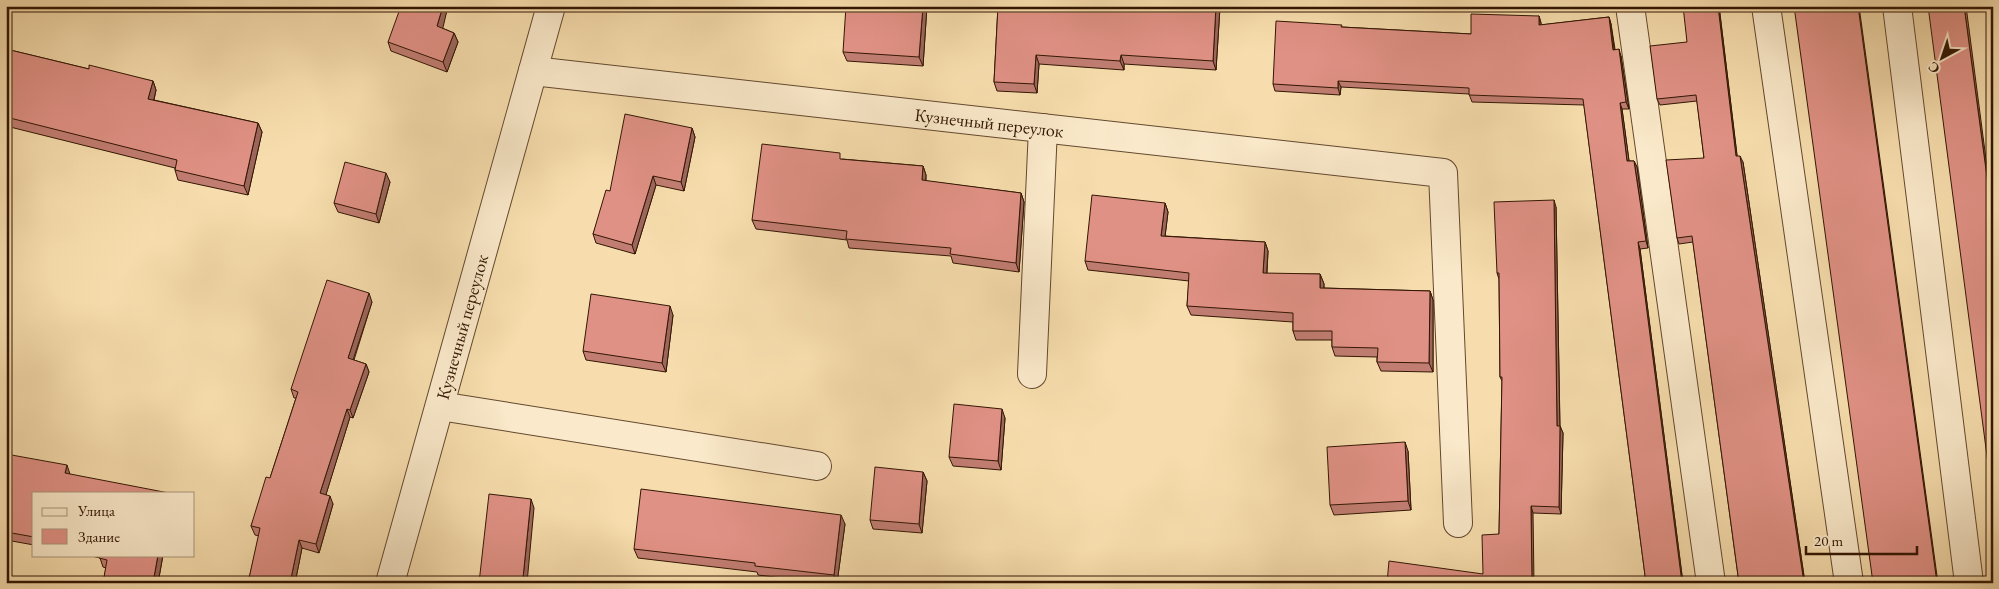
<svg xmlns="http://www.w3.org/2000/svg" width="1999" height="589" font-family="'EB Garamond',serif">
<rect width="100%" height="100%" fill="#f7ddad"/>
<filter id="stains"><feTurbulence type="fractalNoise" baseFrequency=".004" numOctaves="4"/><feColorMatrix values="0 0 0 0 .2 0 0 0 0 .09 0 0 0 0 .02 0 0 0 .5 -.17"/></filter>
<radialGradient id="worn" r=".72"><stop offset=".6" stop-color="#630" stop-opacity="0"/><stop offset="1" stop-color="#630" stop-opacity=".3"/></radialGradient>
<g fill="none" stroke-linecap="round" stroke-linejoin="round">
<!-- minor casing -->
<g stroke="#63482e" stroke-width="30">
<g id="minor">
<polyline points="1630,6 1711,583"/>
<polyline points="1766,6 1849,583"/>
<polyline points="1897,6 1969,583"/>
<path id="s1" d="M533,71L1443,173L1458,523"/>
<polyline points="1032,374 1043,128"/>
<polyline points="440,406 817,466"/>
<path id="s2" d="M390,583L551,6"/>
</g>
</g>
<!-- minor -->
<use href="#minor" stroke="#fae9ca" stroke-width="28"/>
</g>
<!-- wall -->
<g fill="#c17d72" stroke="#321603">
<polygon points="448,6 442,28 454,33 458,42 447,72 391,51 388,42"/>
<polygon points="927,6 923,66 847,61 843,52"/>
<polygon points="998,6 1220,7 1216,70 1124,64 1124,70 1039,64 1037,93 997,91 994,82"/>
<polygon points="1719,6 1737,156 1743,162 1805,583 1739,583 1693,242 1679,244 1677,238 1704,158 1697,101 1660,105 1657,99 1687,42"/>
<polygon points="1539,16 1541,23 1541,25 1609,17 1611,24 1615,49 1621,56 1629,109 1622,109 1629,161 1634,161 1637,167 1648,248 1640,249 1683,583 1646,583 1584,105 1472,102 1469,94 1341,87 1340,95 1275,91 1273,84 1342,27 1471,34"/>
<polygon points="6,49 89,69 153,81 156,90 154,100 258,123 262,132 248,195 178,180 175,170 175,168 6,126"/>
<polygon points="692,128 695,137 684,191 656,185 635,254 596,243 593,234 610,191"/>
<polygon points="842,159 923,166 926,175 926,181 1021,193 1024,202 1019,272 953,263 951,256 849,248 847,240 756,229 752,220"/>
<polygon points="390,182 379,223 338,212 334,203"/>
<polygon points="1165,203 1168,212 1165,236 1265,242 1268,251 1267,274 1320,274 1324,284 1324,288 1430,291 1433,300 1433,372 1381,371 1377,362 1377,357 1335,356 1332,347 1332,340 1296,340 1293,331 1293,322 1191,315 1187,306 1189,281 1088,270 1085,261"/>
<polygon points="1556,207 1560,426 1563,433 1561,514 1533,513 1483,574 1499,534 1502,381 1500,377 1499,279 1497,273"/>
<polygon points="372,302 354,360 366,364 369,372 353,418 350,417 326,494 333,504 319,553 302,548 295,583 248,583 259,536 255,535 251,526 270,478 296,398 294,398 291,389"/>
<polygon points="673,315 666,372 586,360 583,351"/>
<polygon points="1005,418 1001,470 953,466 949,457"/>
<polygon points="1408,451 1411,510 1334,515 1330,505"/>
<polygon points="6,454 34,493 34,545 6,540"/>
<polygon points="923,472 927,481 922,533 873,529 870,520"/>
<polygon points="845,524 837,583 823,583 758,575 757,572 638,558 634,549"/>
<polygon points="87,555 163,555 158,583 103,583 106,568 103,567 100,558"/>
</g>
<!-- shaded-wall -->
<g fill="#9d665d" stroke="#321603">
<polygon points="443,6 448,6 441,36 437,26"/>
<polygon points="923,6 927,6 923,66 919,57"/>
<polygon points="1216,6 1220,6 1220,7 1216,70 1213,61"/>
<polygon points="1718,6 1719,6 1738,163 1736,156"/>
<polygon points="1858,6 1859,6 1938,583 1937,583"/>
<polygon points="1964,6 1966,6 1993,213 1991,207"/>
<polygon points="1539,16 1541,23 1541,32 1539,25"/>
<polygon points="1609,17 1611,24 1615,56 1613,50"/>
<polygon points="454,33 458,42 447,72 443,62"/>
<polygon points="1619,49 1621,56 1629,109 1626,102"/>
<polygon points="1036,55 1039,64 1037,93 1034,84"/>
<polygon points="1121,55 1124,64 1124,70 1120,61"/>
<polygon points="153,81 156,90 152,108 148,99"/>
<polygon points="1338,81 1341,87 1340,95 1338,88"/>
<polygon points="1620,103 1622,109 1630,168 1627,161"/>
<polygon points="258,123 262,132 248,195 244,186"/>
<polygon points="692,128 695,137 684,191 681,182"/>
<polygon points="1740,156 1743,162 1805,583 1804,583"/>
<polygon points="1634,161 1637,167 1648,248 1646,241"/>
<polygon points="923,166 926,175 925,189 922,180"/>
<polygon points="386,173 390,182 379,223 376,214"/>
<polygon points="653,176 656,185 635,254 632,245"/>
<polygon points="1021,193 1024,202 1019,272 1016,263"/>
<polygon points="1554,200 1556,207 1560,433 1557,426"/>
<polygon points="1165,203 1168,212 1164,245 1161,236"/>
<polygon points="1265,242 1268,251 1266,283 1263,273"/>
<polygon points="1638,242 1640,249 1683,583 1682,583"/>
<polygon points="1320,274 1324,284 1323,297 1320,288"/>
<polygon points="1430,291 1433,300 1433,372 1429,363"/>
<polygon points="369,293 372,302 351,366 348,358"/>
<polygon points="670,306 673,315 666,372 662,363"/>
<polygon points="366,364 369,372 353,418 350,410"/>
<polygon points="347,409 350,417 324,501 320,493"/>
<polygon points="1002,409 1005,418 1001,470 998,461"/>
<polygon points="1560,426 1563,433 1561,514 1559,507"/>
<polygon points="1405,442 1408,451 1411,510 1408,501"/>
<polygon points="67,465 70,474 69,482 65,473"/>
<polygon points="923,472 927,481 922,533 919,524"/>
<polygon points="330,496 333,504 319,553 316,544"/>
<polygon points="531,499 534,508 527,583 523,578"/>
<polygon points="1531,506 1533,513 1534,583 1532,583"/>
<polygon points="841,515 845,524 837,583 836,583 834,575"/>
<polygon points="299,540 302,548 295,583 290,583"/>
<polygon points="158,555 163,555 158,583 153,583"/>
</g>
<!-- building -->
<g fill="#e09185" stroke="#321603">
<polygon points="401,6 443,6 437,26 454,33 443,62 388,42"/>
<polygon points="846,6 923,6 919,57 843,52"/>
<polygon points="998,6 1216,6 1213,61 1121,55 1120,61 1036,55 1034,84 994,82"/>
<polygon points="1683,6 1718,6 1736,156 1740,156 1804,583 1739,583 1692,236 1677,238 1666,160 1704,158 1696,95 1657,99 1650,46 1687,42"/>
<polygon points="1794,6 1858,6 1937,583 1873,583"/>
<polygon points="1928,6 1964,6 1991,207 1993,207 1993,502"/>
<polygon points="1471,14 1539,16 1539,25 1609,17 1613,50 1619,49 1626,102 1620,103 1627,161 1634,161 1646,241 1638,242 1682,583 1646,583 1583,99 1469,95 1469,88 1338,81 1338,88 1273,84 1276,21 1342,25 1341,27 1471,34"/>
<polygon points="6,49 89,69 89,65 153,81 148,99 258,123 244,186 175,170 177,160 6,117"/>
<polygon points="625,114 692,128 681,182 653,176 632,245 593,234 606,190 610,191"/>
<polygon points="762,144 840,153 840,159 923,166 922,180 1021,193 1016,263 950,254 951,248 846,239 847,231 752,220"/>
<polygon points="345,162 386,173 376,214 334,203"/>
<polygon points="1092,195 1165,203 1161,236 1265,242 1263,273 1320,274 1320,288 1430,291 1429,363 1377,362 1378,348 1332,347 1332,331 1293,331 1293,313 1187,306 1189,273 1085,261"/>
<polygon points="1554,200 1557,426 1560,426 1559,507 1531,506 1532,583 1387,583 1389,561 1483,574 1482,535 1499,534 1502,377 1500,377 1499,273 1497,273 1494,202"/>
<polygon points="327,280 369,293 348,358 366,364 350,410 347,409 320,493 330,496 316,544 299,540 290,583 248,583 260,528 251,526 266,477 270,478 298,392 291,389"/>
<polygon points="591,294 670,306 662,363 583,351"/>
<polygon points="954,404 1002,409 998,461 949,457"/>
<polygon points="1405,442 1408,501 1330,505 1327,447"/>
<polygon points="6,454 67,465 65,473 169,493 34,493 34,537 6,532"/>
<polygon points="875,467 923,472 919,524 870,520"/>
<polygon points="641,489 841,515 834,575 755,566 755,563 634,549"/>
<polygon points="489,494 531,499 523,578 546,583 479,583"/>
<polygon points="100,555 158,555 153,583 103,583 107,560 99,558"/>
</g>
<g text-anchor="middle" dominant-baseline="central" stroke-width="4" stroke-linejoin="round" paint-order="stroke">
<!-- street labels -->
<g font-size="18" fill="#321603" stroke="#fae9ca">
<text stroke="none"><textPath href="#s1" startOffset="459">Кузнечный переулок</textPath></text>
<text stroke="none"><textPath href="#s2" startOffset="266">Кузнечный переулок</textPath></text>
</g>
</g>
<!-- margin -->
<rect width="1999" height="589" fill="none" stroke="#f7ddad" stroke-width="25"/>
<rect x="8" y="8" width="1984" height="574" fill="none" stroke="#321603" stroke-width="2.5"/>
<rect x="12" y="12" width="1974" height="564" fill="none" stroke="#321603"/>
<!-- legend -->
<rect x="32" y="492" width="162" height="65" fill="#fae9ca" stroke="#aa957a"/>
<rect x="42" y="508" width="25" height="8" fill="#fae9ca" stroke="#aa957a"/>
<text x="78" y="516" font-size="15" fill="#321603">Улица</text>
<rect x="42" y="529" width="25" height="15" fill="#e09185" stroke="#aa957a"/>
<text x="78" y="542" font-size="15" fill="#321603">Здание</text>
<!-- north arrow -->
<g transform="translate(1942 58) rotate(220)" stroke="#fae9ca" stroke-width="4" paint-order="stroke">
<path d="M0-4L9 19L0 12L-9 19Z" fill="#321603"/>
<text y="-8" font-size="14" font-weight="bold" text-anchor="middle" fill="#321603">С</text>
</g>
<!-- scale -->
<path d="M1806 546v8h111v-8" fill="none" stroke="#321603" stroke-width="2.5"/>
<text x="1814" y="546" font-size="15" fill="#321603" stroke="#fae9ca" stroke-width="4" paint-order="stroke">20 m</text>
<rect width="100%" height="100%" filter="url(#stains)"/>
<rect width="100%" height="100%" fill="url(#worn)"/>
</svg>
